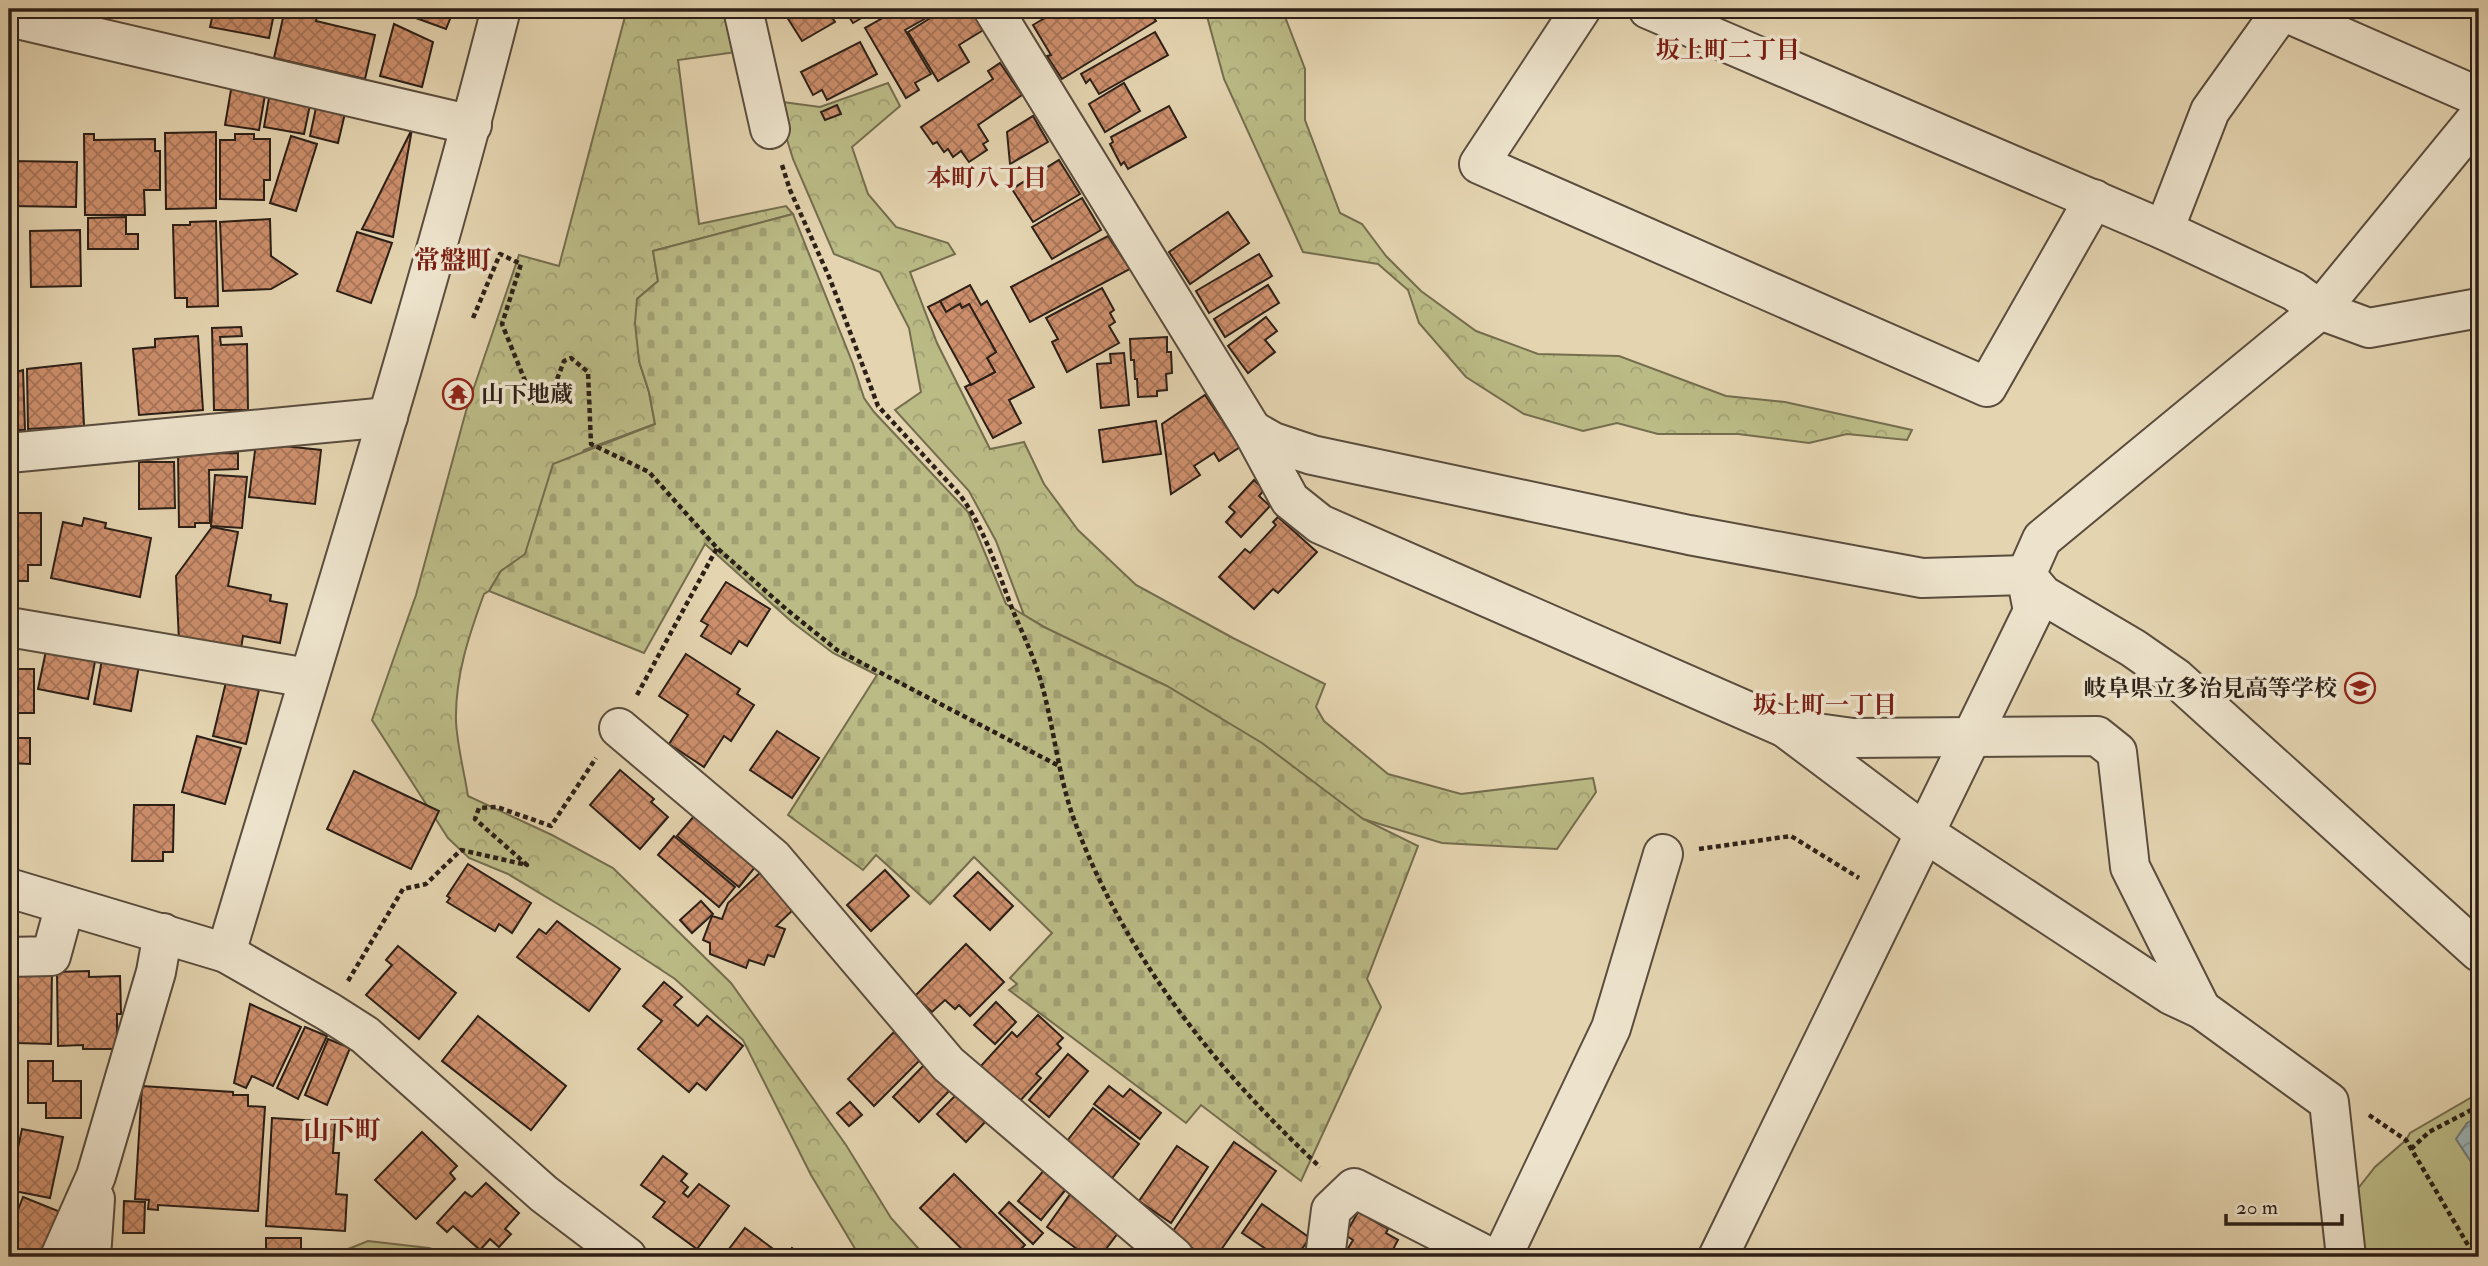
<svg xmlns="http://www.w3.org/2000/svg" width="2488" height="1266" font-family="'IM FELL Double Pica','Noto Serif JP',serif">
<defs>
<pattern id="forest-crowns" width="20" height="18" patternUnits="userSpaceOnUse" patternTransform="scale(1.75)"><rect width="20" height="18" fill="#bbbb86"/><path d="M2 6a3 3 0 1 1 6 0M12 15a3 3 0 1 1 6 0" fill="none" stroke="#a1a073"/></pattern>
<pattern id="cemetery-stones" width="16" height="16" patternUnits="userSpaceOnUse" patternTransform="scale(1.75)"><rect width="16" height="16" fill="#bbbb86"/><path d="M2 7V4a2 2 0 0 1 4 0v3zM10 15v-3a2 2 0 0 1 4 0v3z" fill="#a1a073"/></pattern>
<pattern id="water-waves" width="16" height="10" patternUnits="userSpaceOnUse" patternTransform="scale(1.75)"><rect width="16" height="10" fill="#9bb5b8"/><path d="M0 5q4-4 8 0t8 0" fill="none" stroke="#7f9395"/></pattern>
<pattern id="building-cross-hatch" width="8" height="8" patternUnits="userSpaceOnUse" patternTransform="scale(1.75)"><rect width="8" height="8" fill="#cd8f6c"/><path d="M0 0l8 8M0 8l8-8" fill="none" stroke="#a77458"/></pattern>
</defs>
<rect width="100%" height="100%" fill="#e4d4b0"/>
<filter id="stains"><feTurbulence type="fractalNoise" baseFrequency=".00286" numOctaves="4"/><feColorMatrix values="0 0 0 0 .2 0 0 0 0 .09 0 0 0 0 .02 0 0 0 .5 -.17"/></filter>
<radialGradient id="worn" r=".72"><stop offset=".6" stop-color="#630" stop-opacity="0"/><stop offset="1" stop-color="#630" stop-opacity=".3"/></radialGradient>
<!-- forest -->
<g fill="url(#forest-crowns)" stroke="#746d4e" stroke-width="2">
<path d="M627,9H731L744,51L678,60L699,224L786,206L793,214L653,251L658,281L637,299L639,361L649,392L655,424L584,450L536,521L525,555L501,571L489,591L484,594C469,635 455,676 456,721C457,745 464,771 468,796L552,835L613,868L731,983L846,1145L891,1218L926,1257H860L811,1175L743,1040L675,979L596,927L508,874L469,858L448,838L372,720L416,595L466,411L519,255L559,266Z"/>
<polygon points="1205,9 1282,9 1305,69 1305,120 1340,213 1362,224 1386,256 1421,291 1476,331 1538,354 1619,356 1726,396 1785,402 1912,430 1907,440 1847,434 1809,443 1738,434 1658,434 1617,423 1583,431 1524,414 1466,377 1419,323 1408,290 1378,264 1303,252 1224,79"/>
<polygon points="888,83 900,106 852,147 868,194 896,227 948,243 955,254 910,272 937,343 990,449 1024,442 1044,484 1078,530 1136,585 1233,638 1325,684 1316,707 1324,721 1388,774 1461,794 1593,778 1596,792 1557,849 1442,843 1363,819 1319,787 1024,615 996,541 969,491 895,410 921,392 909,328 880,272 834,254 793,159 775,101 820,107"/>
<polygon points="368,1241 429,1248 453,1257 328,1257"/>
</g>
<!-- cemetery -->
<polygon fill="url(#cemetery-stones)" stroke="#746d4e" stroke-width="2" points="793,214 853,364 864,398 874,412 968,512 1006,604 1044,627 1167,686 1262,743 1363,819 1418,846 1367,979 1381,1007 1301,1181 1201,1105 1186,1123 1009,990 1017,984 1010,978 1052,933 974,857 930,904 876,855 863,870 788,815 877,675 833,653 792,622 705,544 644,653 489,591 501,571 525,554 553,464 655,424 649,392 639,361 635,323 637,299 658,281 653,251"/>
<!-- park -->
<polygon fill="#bbbb86" stroke="#746d4e" stroke-width="2" points="2479,1093 2479,1257 2361,1257 2356,1191 2375,1167 2406,1140 2410,1133"/>
<!-- water -->
<polygon fill="url(#water-waves)" stroke="#6f7978" stroke-width="2" points="2479,1117 2479,1168 2473,1165 2456,1139 2467,1123"/>
<!-- building -->
<g fill="url(#building-cross-hatch)" stroke="#2c1f17" stroke-width="2">
<polygon points="214,9 275,9 269,38 210,27"/>
<polygon points="285,9 319,9 316,21 375,35 365,79 274,58"/>
<polygon points="418,9 454,9 446,29 416,18"/>
<polygon points="793,9 827,9 835,22 802,41 785,14"/>
<polygon points="844,9 877,9 853,23"/>
<polygon points="899,9 942,9 905,30 931,74 915,83 919,90 906,98 865,28"/>
<polygon points="945,9 972,9 985,29 959,45 969,62 938,81 908,32"/>
<polygon points="1060,9 1148,9 1156,21 1062,79 1047,56 1051,55 1033,25"/>
<polygon points="394,24 433,42 422,87 380,76"/>
<polygon points="1155,32 1168,55 1099,94 1090,79 1086,83 1081,74"/>
<polygon points="9,42 14,43 9,64"/>
<polygon points="860,42 877,74 827,100 822,90 813,95 801,72"/>
<polygon points="1000,63 1022,95 978,125 988,141 983,144 987,150 969,162 961,151 953,157 948,149 944,152 937,142 933,144 921,127 993,79 988,71"/>
<polygon points="1124,83 1140,111 1105,132 1089,104"/>
<polygon points="232,84 266,89 259,130 225,125"/>
<polygon points="270,92 311,100 304,134 264,127"/>
<polygon points="317,103 346,109 338,143 310,136"/>
<polygon points="837,105 841,114 825,120 821,112"/>
<polygon points="1169,106 1186,137 1128,169 1124,162 1121,165 1110,144 1113,142 1111,137"/>
<polygon points="1033,116 1048,142 1010,164 1007,132"/>
<polygon points="412,129 393,237 362,229"/>
<polygon points="216,132 216,208 166,209 165,133"/>
<polygon points="84,134 94,134 94,140 155,139 155,151 160,151 160,190 144,190 145,215 85,215"/>
<polygon points="235,134 254,134 254,139 270,139 270,180 264,180 264,200 220,199 220,140 235,140"/>
<polygon points="291,136 317,144 296,211 270,203"/>
<polygon points="1059,160 1080,194 1033,222 1012,189"/>
<polygon points="9,161 77,162 76,207 9,206"/>
<polygon points="1082,198 1101,230 1052,259 1032,227"/>
<polygon points="1228,212 1249,243 1190,284 1169,252"/>
<polygon points="126,217 126,234 138,234 138,249 88,249 88,218"/>
<polygon points="270,219 271,256 297,274 271,289 223,291 220,222"/>
<polygon points="216,221 218,306 187,307 187,298 175,298 173,225 190,225 190,222"/>
<polygon points="80,230 81,286 31,287 30,231"/>
<polygon points="357,232 392,243 371,303 337,291"/>
<polygon points="1108,236 1130,269 1030,322 1011,287"/>
<polygon points="1259,254 1272,276 1209,313 1196,291"/>
<polygon points="970,285 981,305 987,301 1034,387 1009,400 1021,423 993,438 965,387 995,372 987,358 996,352 969,304 962,308 960,304 946,312 940,301"/>
<polygon points="1268,285 1279,303 1225,337 1214,319"/>
<polygon points="1102,288 1114,310 1110,313 1115,322 1109,326 1119,343 1067,372 1052,342 1058,339 1046,318"/>
<polygon points="940,301 946,312 960,304 962,308 969,304 996,352 987,358 995,372 971,385 928,307"/>
<polygon points="1266,317 1277,331 1265,340 1275,352 1248,373 1228,346"/>
<polygon points="241,327 242,336 220,337 221,345 247,344 248,410 214,410 212,328"/>
<polygon points="198,336 203,410 139,415 133,349 155,347 155,339"/>
<polygon points="1167,337 1167,352 1171,352 1172,373 1166,374 1167,390 1157,391 1157,396 1138,397 1137,379 1135,379 1134,360 1131,360 1130,339"/>
<polygon points="1124,353 1129,405 1101,408 1097,364 1111,363 1110,354"/>
<polygon points="81,363 84,426 28,429 27,369"/>
<polygon points="23,370 25,430 13,430 9,411 9,374"/>
<polygon points="1205,395 1240,447 1219,461 1214,453 1194,466 1200,475 1171,494 1162,424"/>
<polygon points="1156,421 1161,454 1103,462 1099,430"/>
<polygon points="256,443 321,450 315,504 249,497"/>
<polygon points="238,453 238,469 209,470 210,523 195,523 195,527 179,527 178,454"/>
<polygon points="139,462 174,462 175,508 139,509"/>
<polygon points="215,475 247,477 242,528 211,526"/>
<polygon points="1254,480 1264,490 1259,496 1270,506 1241,537 1226,522 1235,512 1229,507"/>
<polygon points="9,513 41,513 41,565 28,565 28,581 9,581"/>
<polygon points="1278,517 1317,552 1278,593 1273,589 1254,609 1219,577 1245,549 1250,553 1276,525 1273,522"/>
<polygon points="84,518 106,523 105,528 151,538 140,597 51,578 63,522 82,526"/>
<polygon points="212,527 238,532 228,586 271,595 270,601 287,604 280,643 243,636 240,655 179,641 176,576"/>
<polygon points="726,582 770,609 747,646 739,641 731,654 701,636 708,625 701,621"/>
<polygon points="47,646 96,656 88,699 38,689"/>
<polygon points="103,654 140,660 131,711 94,704"/>
<polygon points="686,654 740,689 737,694 754,705 731,741 724,736 704,767 669,744 688,715 659,696"/>
<polygon points="9,669 34,669 34,713 16,713 16,738 30,738 30,764 9,763"/>
<polygon points="226,682 259,690 246,744 213,736"/>
<polygon points="777,731 819,758 792,798 750,770"/>
<polygon points="197,736 241,748 225,804 182,792"/>
<polygon points="620,770 654,799 651,802 668,817 640,849 590,805"/>
<polygon points="354,771 439,811 411,869 327,829"/>
<polygon points="134,805 174,805 173,852 163,852 163,861 132,861"/>
<polygon points="695,815 756,866 739,887 677,836"/>
<polygon points="674,836 735,887 719,907 658,855"/>
<polygon points="468,864 531,903 512,933 499,924 495,931 447,902 450,898 447,896"/>
<polygon points="763,870 797,906 776,926 785,929 774,957 768,955 764,965 749,960 746,968 710,954 710,943 703,940 712,916 722,919 728,903"/>
<polygon points="885,870 909,896 871,931 847,905"/>
<polygon points="978,872 1013,906 990,930 954,896"/>
<polygon points="701,901 713,914 692,933 680,920"/>
<polygon points="557,921 620,969 589,1011 517,957 539,929 546,934"/>
<polygon points="966,944 1004,982 970,1016 959,1005 955,1009 945,1000 932,1012 915,996"/>
<polygon points="398,946 456,993 419,1039 366,995 392,965 386,960"/>
<polygon points="17,967 52,967 51,1044 17,1043"/>
<polygon points="89,971 89,977 120,976 121,1014 117,1014 117,1049 83,1049 83,1045 58,1046 57,972"/>
<polygon points="664,982 682,997 674,1005 698,1026 707,1016 743,1046 706,1090 697,1083 689,1092 638,1049 662,1021 643,1006"/>
<polygon points="996,1002 1016,1022 995,1044 974,1025"/>
<polygon points="250,1004 301,1027 273,1086 252,1076 246,1088 234,1083"/>
<polygon points="1038,1015 1063,1038 1057,1044 1061,1048 1036,1074 1041,1078 1018,1103 980,1067 1012,1032 1017,1037"/>
<polygon points="478,1016 566,1086 531,1130 442,1061"/>
<polygon points="305,1027 327,1036 298,1099 277,1088"/>
<polygon points="894,1032 921,1059 874,1106 848,1079"/>
<polygon points="328,1039 350,1048 327,1105 305,1095"/>
<polygon points="1068,1054 1088,1071 1049,1117 1029,1100"/>
<polygon points="28,1061 53,1061 53,1081 81,1081 81,1118 46,1118 46,1103 28,1103"/>
<polygon points="926,1063 952,1088 919,1122 893,1097"/>
<polygon points="142,1086 233,1092 233,1095 248,1095 248,1106 265,1107 258,1211 158,1205 158,1210 148,1209 149,1200 135,1199"/>
<polygon points="1109,1086 1123,1097 1130,1089 1161,1113 1140,1139 1094,1104"/>
<polygon points="961,1090 989,1118 966,1142 937,1114"/>
<polygon points="850,1102 862,1115 849,1126 837,1113"/>
<polygon points="1093,1108 1139,1144 1109,1182 1063,1146"/>
<polygon points="272,1118 335,1122 333,1153 339,1153 336,1194 347,1195 345,1231 266,1226"/>
<polygon points="22,1129 63,1137 50,1198 9,1190"/>
<polygon points="422,1132 457,1166 450,1173 455,1179 416,1219 375,1180"/>
<polygon points="1234,1142 1276,1171 1216,1257 1206,1257 1171,1234"/>
<polygon points="1177,1146 1208,1167 1171,1223 1139,1201"/>
<polygon points="663,1156 687,1174 681,1181 688,1187 683,1193 688,1197 699,1184 729,1206 697,1249 653,1217 665,1202 641,1185"/>
<polygon points="1045,1169 1067,1188 1041,1220 1018,1201"/>
<polygon points="954,1174 1025,1245 1013,1257 970,1257 920,1208"/>
<polygon points="486,1183 519,1213 505,1229 511,1234 499,1247 490,1239 480,1250 453,1226 447,1232 437,1223 465,1192 472,1197"/>
<polygon points="1071,1193 1121,1229 1100,1257 1088,1257 1047,1227"/>
<polygon points="23,1197 63,1213 46,1257 37,1255 25,1257 9,1251 9,1233"/>
<polygon points="9,1199 15,1201 9,1222"/>
<polygon points="124,1201 145,1202 144,1233 123,1233"/>
<polygon points="1009,1202 1043,1233 1033,1244 999,1213"/>
<polygon points="1262,1204 1310,1238 1296,1257 1278,1257 1242,1233"/>
<polygon points="1358,1212 1388,1229 1386,1233 1398,1240 1390,1255 1394,1257 1344,1255 1353,1240 1345,1235"/>
<polygon points="745,1228 780,1254 778,1257 723,1257"/>
<polygon points="266,1238 301,1238 301,1257 266,1256"/>
<polygon points="792,1248 803,1257 785,1257"/>
</g>
<g fill="none" stroke-linecap="round" stroke-linejoin="round">
<!-- minor casing -->
<g stroke="#5a4c3d" stroke-width="42">
<g id="minor">
<polyline points="743,9 770,129"/>
<polyline points="993,9 1252,430 1290,500 1320,524 1788,729 1853,738 2097,736 2117,752 2130,867 2201,1009"/>
<polyline points="1581,9 1479,164 1987,387 2094,199"/>
<polyline points="1648,9 2164,230 2294,291 2320,310 2369,328 2479,308"/>
<polyline points="2278,9 2479,97"/>
<polyline points="9,17 472,125"/>
<polyline points="2164,230 2210,111 2283,9"/>
<polyline points="1252,430 1273,442 1312,455 1689,535 1922,578 2026,575"/>
<polyline points="9,453 388,417"/>
<polyline points="2026,575 2043,595 2133,648 2176,678 2479,952"/>
<polyline points="9,627 308,678"/>
<polyline points="619,728 773,858 948,1064 1174,1257"/>
<polyline points="1788,730 1925,833 2171,995 2201,1009 2329,1102 2346,1257"/>
<polyline points="9,888 226,953 329,1012 365,1035 544,1194 627,1257"/>
<path d="M226,953C320,639 420,326 501,9"/>
<polyline points="9,957 51,956 65,905"/>
<polyline points="60,1257 96,1176 156,972 163,933"/>
<polyline points="91,1257 95,1199"/>
<polyline points="1325,1257 1331,1210 1354,1188 1489,1257"/>
<polyline points="1502,1257 1611,1028 1663,854"/>
<polyline points="1718,1257 2033,611 2026,575 2042,539 2320,310 2479,116"/>
</g>
</g>
<!-- path -->
<g stroke="#2c1f17" stroke-width="4.5" stroke-dasharray="5 3.5" stroke-linecap="butt">
<path d="M782,165L790,190L830,279L878,406L960,495C985,529 998,572 1013,611C1022,632 1032,653 1039,675C1053,720 1057,769 1072,814C1121,952 1215,1069 1320,1167"/>
<polyline points="473,318 500,254 521,264 502,324 534,403 548,403 564,361 571,358 588,372 591,444 649,472 717,548 786,609 837,650 1059,766"/>
<polyline points="637,695 717,548"/>
<polyline points="1699,849 1791,836 1859,878"/>
<polyline points="348,981 403,889 426,884 461,850 527,865 475,819 479,808 497,807 551,826 596,758"/>
<polyline points="2479,1092 2475,1095 2479,1103"/>
<polyline points="2369,1115 2406,1140 2475,1257"/>
<polyline points="2411,1149 2429,1132 2479,1106"/>
</g>
<!-- minor -->
<use href="#minor" stroke="#ede3cc" stroke-width="38"/>
</g>
<!-- icons -->
<defs>
<g id="temple-ring" transform="scale(1.575)"><circle r="9.5" fill="#ede3cc" stroke="#8f2418" stroke-width="1.5"/><path d="M0-6L5-2H3V0L6.5 2.5H4V6H1.5V3h-3V6H-4V2.5H-6.5L-3 0V-2H-5Z" fill="#8f2418"/></g>
<g id="school-ring" transform="scale(1.575)"><circle r="9.5" fill="#ede3cc" stroke="#8f2418" stroke-width="1.5"/><path d="M0-5L7-2L0 1L-7-2ZM-4 1L0 2.5L4 1V4Q0 6-4 4Z" fill="#8f2418"/></g>
</defs>
<g fill-rule="evenodd">
<use href="#temple-ring" x="458" y="394"/>
<use href="#school-ring" x="2360" y="688"/>
</g>
<g text-anchor="middle" dominant-baseline="central" stroke-width="7" stroke-linejoin="round" paint-order="stroke">
<!-- poi labels -->
<g font-size="23" font-weight="bold" fill="#2c1f17" stroke="#ede3cc" text-anchor="start">
<text x="481" y="394">山下地蔵</text>
<text x="2337" y="688" text-anchor="end">岐阜県立多治見高等学校</text>
</g>
<!-- neighbourhood labels -->
<g font-size="24" font-weight="bold" fill="#7a1f14" stroke="#ede3cc">
<text x="1728" y="50">坂上町二丁目</text>
<text x="987" y="178">本町八丁目</text>
<text x="1825" y="705">坂上町一丁目</text>
</g>
<!-- quarter labels -->
<g font-size="26" font-weight="bold" fill="#7a1f14" stroke="#ede3cc">
<text x="453" y="261">常盤町</text>
<text x="342" y="1131">山下町</text>
</g>
</g>
<!-- margin -->
<rect width="2488" height="1266" fill="none" stroke="#e4d4b0" stroke-width="35"/>
<rect x="10" y="10" width="2467" height="1245" fill="none" stroke="#2c1f17" stroke-width="3.5"/>
<rect x="18" y="18" width="2453" height="1231" fill="none" stroke="#2c1f17" stroke-width="2"/>
<!-- scale -->
<path d="M2226 1214v10h116v-10" fill="none" stroke="#2c1f17" stroke-width="3.5"/>
<text x="2236" y="1214" font-size="21" fill="#2c1f17" stroke="#ede3cc" stroke-width="5" paint-order="stroke">20 m</text>
<rect width="100%" height="100%" filter="url(#stains)"/>
<rect width="100%" height="100%" fill="url(#worn)"/>
</svg>
